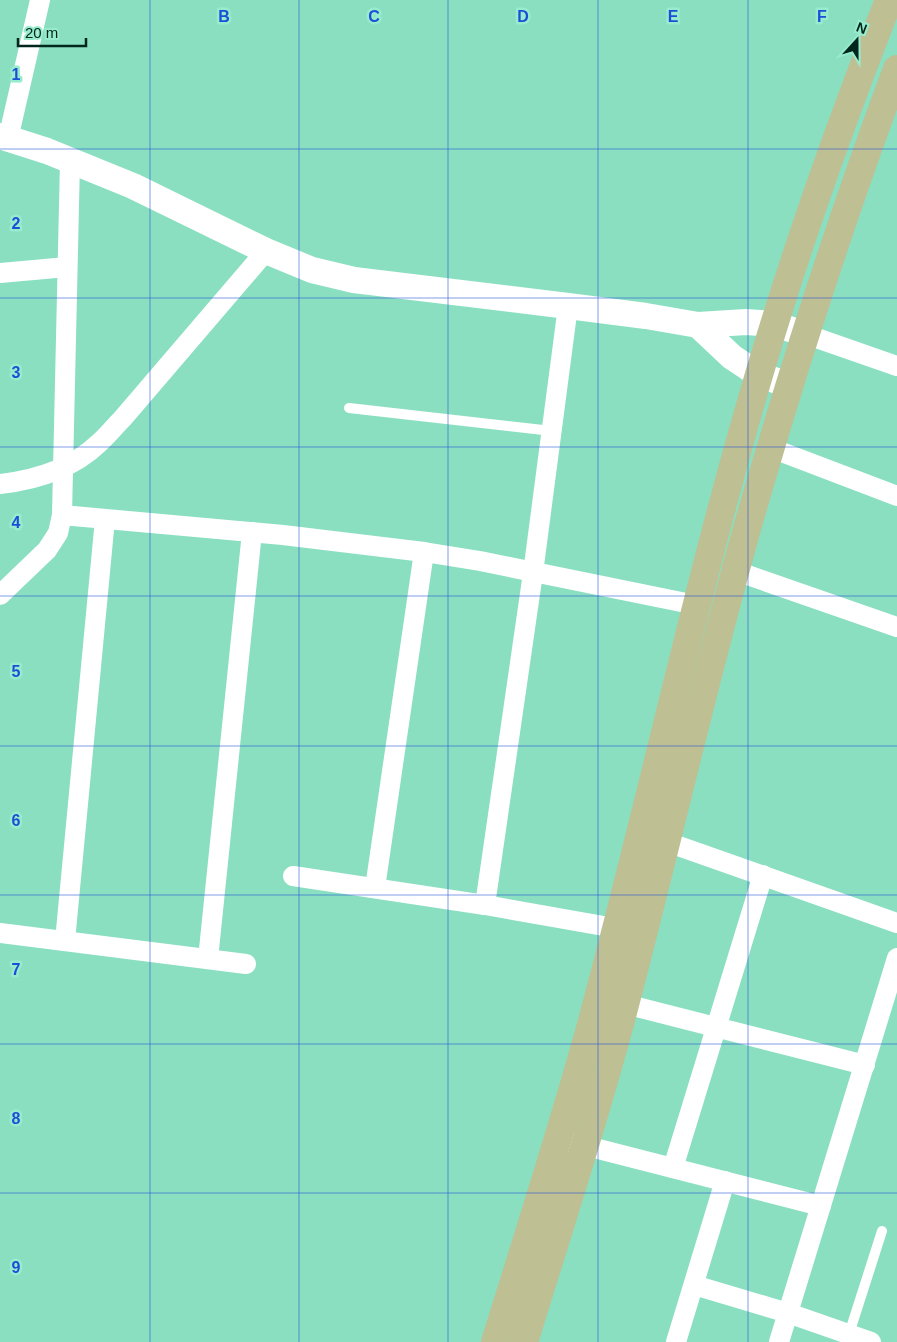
<svg xmlns="http://www.w3.org/2000/svg" width="897" height="1342" font-family="Arial,sans-serif">
<rect width="100%" height="100%" fill="#8adfc1"/>
<g fill="none" stroke-linecap="round" stroke-linejoin="round">
<!-- service -->
<g stroke="#fff" stroke-width="10">
<polyline points="349,408 552,431"/>
<polyline points="849,1334 882,1231"/>
</g>
<!-- minor -->
<g stroke="#fff" stroke-width="20">
<polyline points="8,139 40,0"/>
<polyline points="0,273 67,267"/>
<polyline points="805,334 897,366"/>
<polyline points="771,448 897,496"/>
<path d="M0,484C36,480 72,469 99,443C108,435 115,426 123,418L266,251"/>
<polyline points="62,515 283,535 424,552 480,561 696,605"/>
<polyline points="736,571 897,627"/>
<polyline points="0,595 47,550 58,533 62,515 70,161"/>
<polyline points="667,842 897,923"/>
<polyline points="293,876 485,905 615,928"/>
<polyline points="375,888 424,552"/>
<polyline points="485,905 533,573 568,306"/>
<polyline points="0,933 246,964"/>
<polyline points="65,941 105,519"/>
<polyline points="208,959 252,532"/>
<polyline points="625,1004 865,1065"/>
<polyline points="571,1142 821,1206"/>
<polyline points="673,1168 763,875"/>
<polyline points="694,1285 788,1313 871,1342"/>
<polyline points="676,1342 725,1181"/>
<polyline points="779,1342 897,958"/>
</g>
<!-- tertiary -->
<g stroke="#fff" stroke-width="26">
<polyline points="0,136 47,151 133,186 266,251 312,270 354,280 568,306 646,316 698,325 746,322 774,324 805,334"/>
<polyline points="698,325 732,357 759,375 790,385"/>
</g>
<!-- primary -->
<g stroke="#bebf92" stroke-width="28">
<path d="M495,1342C527,1239 560,1136 589,1032C653,797 702,558 774,325C808,215 847,107 889,0"/>
<path d="M524,1342C557,1234 593,1126 622,1016C665,853 702,688 748,525C792,371 841,219 897,69"/>
</g>
</g>
<!-- grid -->
<path fill="none" stroke="#1d4ed8" stroke-width="1" stroke-opacity="0.55" d="M150,0V1342M299,0V1342M448,0V1342M598,0V1342M748,0V1342M0,149H897M0,298H897M0,447H897M0,596H897M0,746H897M0,895H897M0,1044H897M0,1193H897"/>
<g font-size="16" text-anchor="middle" font-weight="bold" fill="#1d4ed8" stroke="#97ecce" stroke-width="5" stroke-linejoin="round" paint-order="stroke">
<text x="224" y="22">B</text>
<text x="374" y="22">C</text>
<text x="523" y="22">D</text>
<text x="673" y="22">E</text>
<text x="822" y="22">F</text>
<text x="16" y="80">1</text>
<text x="16" y="229">2</text>
<text x="16" y="378">3</text>
<text x="16" y="528">4</text>
<text x="16" y="677">5</text>
<text x="16" y="826">6</text>
<text x="16" y="975">7</text>
<text x="16" y="1124">8</text>
<text x="16" y="1273">9</text>
</g>
<!-- north arrow -->
<g transform="translate(857 40) rotate(21)" stroke="#97ecce" stroke-width="4" paint-order="stroke">
<path d="M0-4L9 19L0 12L-9 19Z" fill="#01261c"/>
<text y="-8" font-size="14" font-weight="bold" text-anchor="middle" fill="#01261c">N</text>
</g>
<!-- scale -->
<path d="M18 38v8h68v-8" fill="none" stroke="#01261c" stroke-width="2.5"/>
<text x="25" y="38" font-size="15" fill="#01261c" stroke="#97ecce" stroke-width="4" paint-order="stroke">20 m</text>
</svg>
